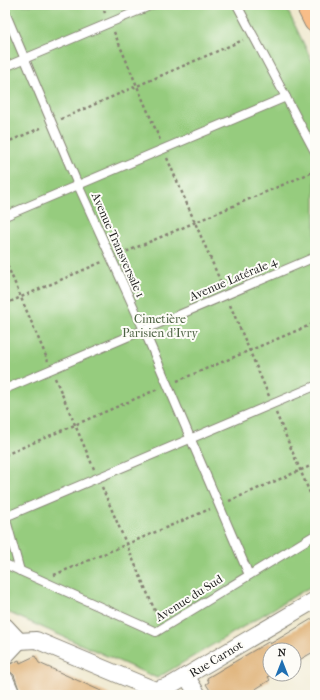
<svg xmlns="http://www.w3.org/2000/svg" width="320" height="700" font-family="'IM FELL French Canon',serif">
<rect width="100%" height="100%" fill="#fdfcf7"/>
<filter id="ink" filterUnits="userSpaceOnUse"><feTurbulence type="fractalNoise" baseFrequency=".025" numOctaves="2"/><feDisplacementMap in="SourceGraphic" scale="8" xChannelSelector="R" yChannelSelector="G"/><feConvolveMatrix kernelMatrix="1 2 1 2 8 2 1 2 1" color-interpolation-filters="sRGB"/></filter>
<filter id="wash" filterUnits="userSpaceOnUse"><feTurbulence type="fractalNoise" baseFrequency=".012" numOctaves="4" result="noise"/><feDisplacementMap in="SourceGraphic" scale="16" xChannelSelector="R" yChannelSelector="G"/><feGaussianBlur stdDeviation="0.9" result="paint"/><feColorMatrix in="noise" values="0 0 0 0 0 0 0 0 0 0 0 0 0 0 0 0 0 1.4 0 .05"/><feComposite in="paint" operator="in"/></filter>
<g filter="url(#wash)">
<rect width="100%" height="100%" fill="#efe8cd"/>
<!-- green -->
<polygon fill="#96cc7e" stroke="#59744d" points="5,5 285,5 315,67 315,584 157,678 5,611"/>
<g id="blocks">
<!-- building -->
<g fill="#deaf72">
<polygon points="315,617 315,651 294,663 294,650 270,650 270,675 268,677 270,680 246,695 213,695 206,684 209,682 207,678 270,641 270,644"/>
<polygon points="35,656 39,663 110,695 21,695 14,675 8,670 6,666 19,660 20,663"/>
</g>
</g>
</g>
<g filter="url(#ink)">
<use href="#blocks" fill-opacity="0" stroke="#868274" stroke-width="1"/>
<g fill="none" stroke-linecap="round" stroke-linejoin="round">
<!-- lane casing -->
<g stroke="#868274" stroke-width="10">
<g id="lane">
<polyline points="237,5 315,152"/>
<polyline points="5,12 78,185 144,330 249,575"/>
<polyline points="5,67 152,5"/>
<polyline points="5,216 286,97"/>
<polyline points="5,389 315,257"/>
<polyline points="5,516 20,571"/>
<polyline points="5,517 315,386"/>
<polyline points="5,564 156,632 315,535"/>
</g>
</g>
<!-- street casing -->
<g stroke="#868274" stroke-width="18">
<g id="street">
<polyline points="5,626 19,641"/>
<polyline points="19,641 36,640 155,690 171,685 315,600"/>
<polyline points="5,656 19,641"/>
<polyline points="186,676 198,695"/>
<polyline points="5,679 12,695"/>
</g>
</g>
<!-- primary casing -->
<g stroke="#868274" stroke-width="24">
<polyline id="primary" points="307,5 315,21"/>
</g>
<!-- path -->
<g stroke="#868274" stroke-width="2.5" stroke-dasharray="3 3" stroke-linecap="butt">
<polyline points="102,5 105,13"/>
<polyline points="114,32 160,140"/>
<polyline points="61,119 243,40"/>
<polyline points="5,143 43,127"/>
<polyline points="167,158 222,285"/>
<polyline points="121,254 315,171"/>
<polyline points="5,260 48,361"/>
<polyline points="5,304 102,262"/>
<polyline points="230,305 269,396"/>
<polyline points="55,378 94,469"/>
<polyline points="177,381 315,323"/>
<polyline points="276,413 315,505"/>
<polyline points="5,455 158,389"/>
<polyline points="102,487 158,618"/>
<polyline points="229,501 315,464"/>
<polyline points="54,575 210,509"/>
</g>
<!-- lane -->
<use href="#lane" stroke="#fff" stroke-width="8"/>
<!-- street -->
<use href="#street" stroke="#fff" stroke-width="16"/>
<!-- primary -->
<use href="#primary" stroke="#f8bd88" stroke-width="22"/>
</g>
</g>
<g text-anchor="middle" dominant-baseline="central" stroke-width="4" stroke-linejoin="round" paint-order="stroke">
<!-- street labels -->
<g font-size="12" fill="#1c1c1c" stroke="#fdfcf7">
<text transform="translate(118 245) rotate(66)">Avenue Transversale 1</text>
<text transform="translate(233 279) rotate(-23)">Avenue Latérale 4</text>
<text transform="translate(189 598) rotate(-32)">Avenue du Sud</text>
<text transform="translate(216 659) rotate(-31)">Rue Carnot</text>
</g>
<!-- park labels -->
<g font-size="12" fill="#4d6243" stroke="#fdfcf7">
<text x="160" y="319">Cimetière<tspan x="160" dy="14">Parisien d'Ivry</tspan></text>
</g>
</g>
<!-- margin -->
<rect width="320" height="700" fill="none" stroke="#fdfcf7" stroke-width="20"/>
<!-- north arrow -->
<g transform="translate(282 662)"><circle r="19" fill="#fdfcf7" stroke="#a3a29f"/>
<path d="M0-3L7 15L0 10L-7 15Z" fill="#1f6fb2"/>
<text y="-6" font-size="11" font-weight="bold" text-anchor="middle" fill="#1c1c1c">N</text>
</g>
</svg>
